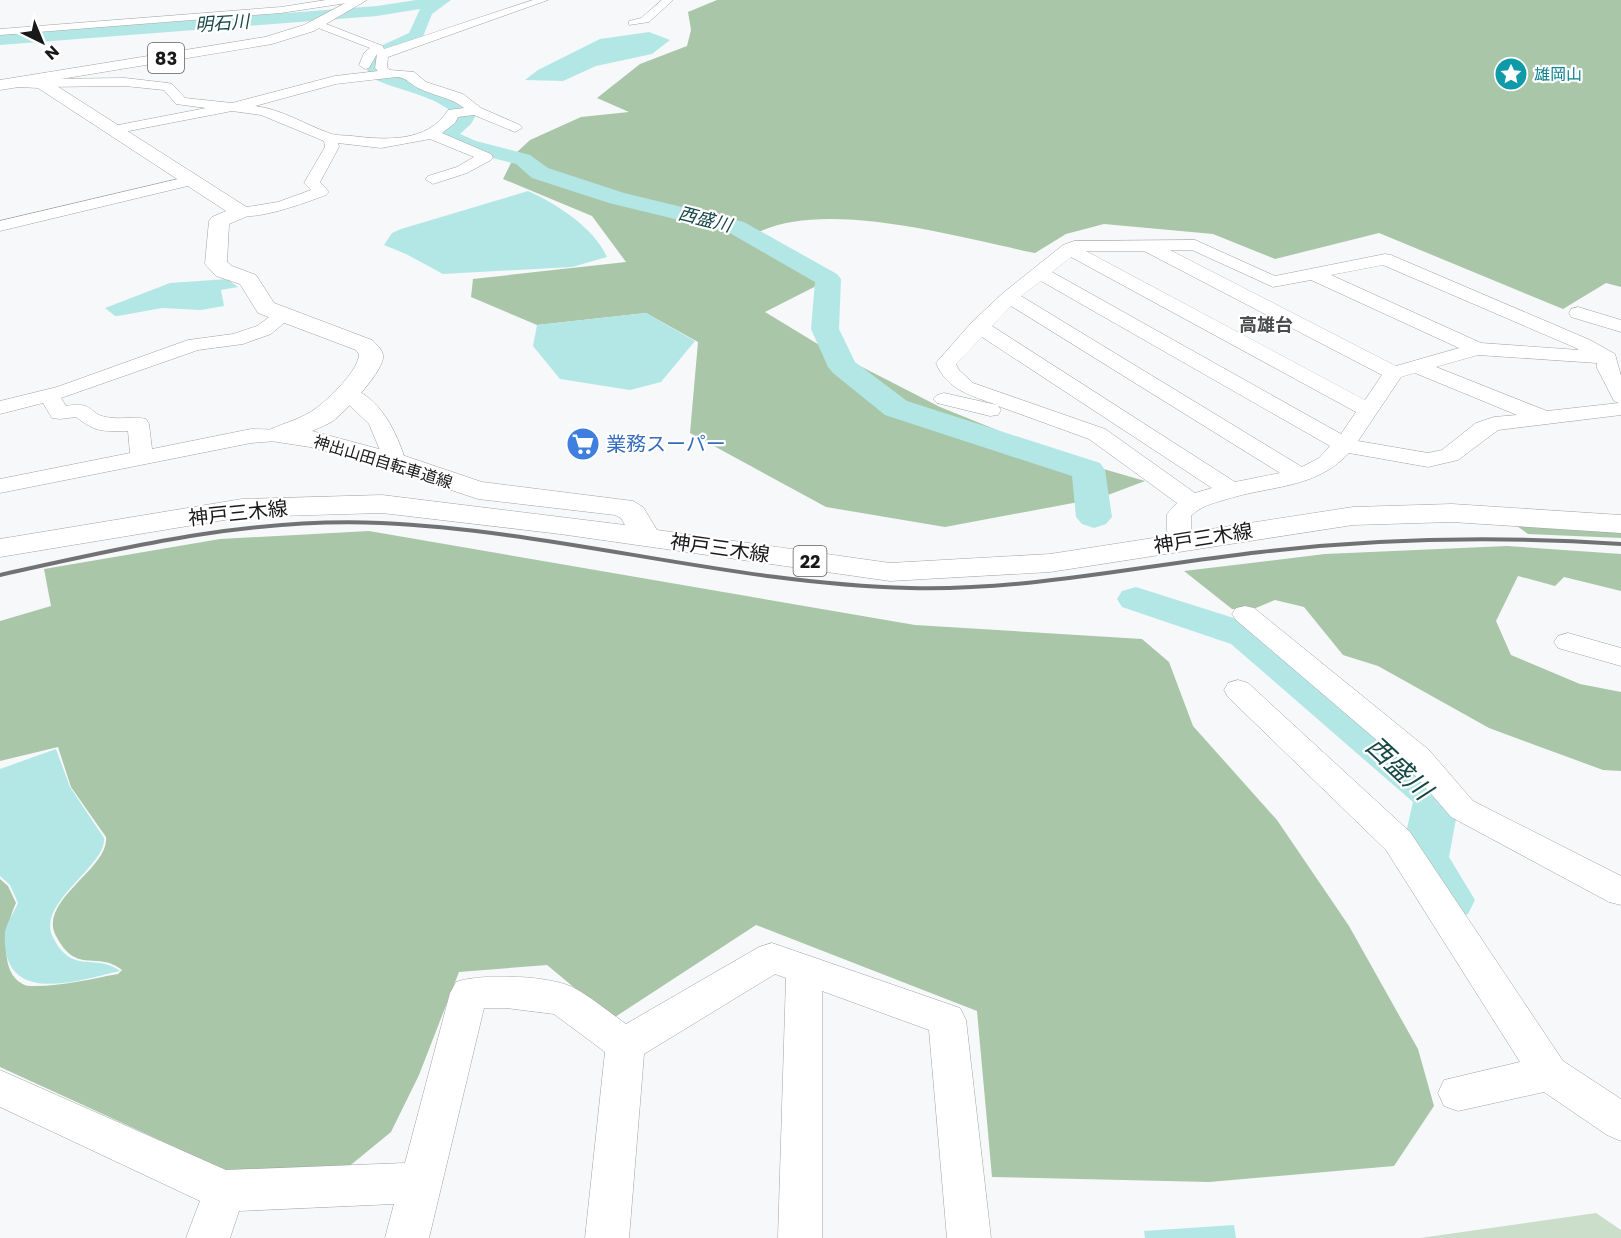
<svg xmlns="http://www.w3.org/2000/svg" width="1621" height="1238" font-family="Poppins,'Noto Sans JP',sans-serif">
<rect width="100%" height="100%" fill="#f7f8fa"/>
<!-- green -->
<polygon fill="#cadec9" points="1596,1213 1621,1230 1621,1238 1420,1238"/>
<!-- forest -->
<g fill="#a9c6a8">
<path d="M717,0H1621V287L1606,283L1563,309L1379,233L1275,259L1213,234L1104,224L1066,234L1035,253C961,238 825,198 757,233L824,282L765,312L821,346L940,407L1069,459L1145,481L1100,498L945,527L826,507L690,433L698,342L646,313L537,325L471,297L473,279L626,262L592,216L503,179L516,153L530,140L581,117L629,112L597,98L640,64L687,46L691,30L688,12Z"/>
<polygon points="1514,524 1621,530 1621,538 1528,534"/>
<path d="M369,531L915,625L1142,639L1169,662L1193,726L1277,820L1349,926L1418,1049L1434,1106L1394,1166L1209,1182L992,1177L977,1011L756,925L612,1019L547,965L459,972L419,1075L391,1132L347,1168L225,1170L0,1067V879L8,886L16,903C5,926 0,966 18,981C22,984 26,986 30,986C59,987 90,979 118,974L122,970C97,950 77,976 56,936C37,901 110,868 106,837L71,787L58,747L0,761V621L51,606L44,569L220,539Z"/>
<polygon points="1507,546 1621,554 1621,591 1564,577 1555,586 1518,576 1496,621 1511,655 1580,684 1621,692 1621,771 1603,770 1489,728 1378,666 1343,655 1304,607 1275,600 1251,610 1232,609 1184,571 1325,554"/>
</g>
<!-- water -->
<g fill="#b3e7e6">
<polygon points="649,32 670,40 652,54 596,66 563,81 525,80 538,70 600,39"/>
<path d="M528,191C557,204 594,228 607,257L572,267L443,274L406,254L384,245L392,233L401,229Z"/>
<polygon points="227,279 238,287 221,290 224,306 201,310 162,308 118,316 115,316 105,308 170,283"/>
<polygon points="646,313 695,341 661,382 630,390 560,379 533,346 537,325"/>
<path d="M56,749L70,787L104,838C107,865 38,902 52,935C71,977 96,952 120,971C79,980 0,1009 5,932C7,922 14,912 18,903L10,885L0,876V769Z"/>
<polygon points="1234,1225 1236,1238 1145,1238 1144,1231"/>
</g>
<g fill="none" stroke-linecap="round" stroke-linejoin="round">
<!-- river -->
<g fill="#b3e7e6" fill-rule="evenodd">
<path d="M416,0H451L432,14L422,39L386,56L383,64L384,70C413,85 456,87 476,115L471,124L460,134L476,141L530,155L548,168L624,193L744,222L837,274L841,279L839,329L855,362L907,401L1100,463L1105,470L1112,517L1106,524L1094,528L1082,524L1076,517L1072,476L885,415L833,373L828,367L811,329L815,282L728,232L609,203L532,178L516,164L462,150L440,140L437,136L456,116C435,94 396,91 370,77L365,64L374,49L409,33L420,9L377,16L0,45V35L377,6Z"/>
<polygon points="1136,587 1259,626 1453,785 1460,797 1449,857 1475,900 1468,914 1450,920 1432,914 1400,859 1413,802 1231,644 1122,607 1117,599 1122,591"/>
</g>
<!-- minor casing -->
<g stroke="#a0a2a3" stroke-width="1">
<g id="minor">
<polygon points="326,0 352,0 347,3 281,13 0,35 0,29 281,7"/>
<path d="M533,0H548L388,57L387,67L390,70L414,72L426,82L463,94L481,108L520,125L522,128L515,132L474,115L458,117L455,123L442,133L491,154L493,157L491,160L467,173L433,184L425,179L428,176L457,167L474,157L430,139L381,148L338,143L339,147L320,182L329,192L326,195C310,201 245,226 233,212L235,209L278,202L311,190L304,183L325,147L324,141L261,115L232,111L113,134L106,130L108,127L206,108L176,104L164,90L125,86L41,87L35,83L41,79L125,78L168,83L172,84L185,98L232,103L335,76L378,71L375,68L377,54L369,68L365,69L359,65L364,53L370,48L313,26V22H321L383,46L384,49ZM397,77C407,78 410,84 418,88C434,96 450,97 464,108L448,110C428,143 385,140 352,136C344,135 336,136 329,133C304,124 281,109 255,106L336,84Z"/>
<polygon points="662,0 673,0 649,22 629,25 629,21 641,18"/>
<polygon points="191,176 199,181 196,184 0,231 0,221"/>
<path d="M1195,240L1275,276L1385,254L1391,255L1590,340L1615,354L1621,376V415L1498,430L1458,460L1428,467L1349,453C1314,490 1270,485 1224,500C1211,504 1201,506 1191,516V529L1200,540L1197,545C1182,549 1175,543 1167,531V514L1177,503L1089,439L998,406L1001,410L998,415L990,416L937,403L933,399L937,395L944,393L997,405C972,396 947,390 936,363L972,322L1003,293L1063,245L1074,241ZM1170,250H1192L1273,287L1311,280L1459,348L1396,366ZM1086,251H1144L1382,375L1365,400ZM1071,257L1356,412L1341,434L1052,272ZM1383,265L1576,348L1579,350L1481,343L1331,275ZM1041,281L1330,446L1319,458L1302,467L1021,296ZM1011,306L1280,473L1235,482L992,326ZM982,337L1212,488L1195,493L1105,429L973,383L959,370L956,364ZM1478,355L1597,363V368L1614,401L1619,403L1547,411L1436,367ZM1415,373L1517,415L1494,417L1476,423L1442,450L1428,453L1358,441L1401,377Z"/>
<polygon points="1578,307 1621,320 1621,332 1571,317 1569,313 1571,309"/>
<path d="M283,310L290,312L292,316L271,334L243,344L198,350L61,398L66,406C95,401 88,414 106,417C119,420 133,416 146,419L149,424L152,449L251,429L289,430L292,435L289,440L251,443L0,493V479L130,453L128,431C102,431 97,433 76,417L60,419L52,418L43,403L0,414V401L57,387L188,340L233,334L257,326L276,312Z"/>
<path d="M347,387C380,395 397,433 406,462L403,467L395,469L387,467L369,424L337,393L340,389Z"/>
<polygon points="1245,606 1254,608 1429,750 1473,801 1621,876 1621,905 1609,902 1451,817 1407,766 1236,620 1232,614 1236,608"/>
<polygon points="1568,633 1621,648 1621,666 1558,648 1554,642 1558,636"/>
<polygon points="1238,680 1248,683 1410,832 1563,1061 1621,1099 1621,1141 1607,1135 1544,1092 1458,1111 1444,1106 1438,1093 1444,1080 1520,1062 1386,850 1228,697 1224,690 1228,683"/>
<path d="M772,943L960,1008L966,1020L991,1238H947L929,1030L822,991V1238H778L786,978L775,974L644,1054L629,1238H585L605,1052L554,1014L506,1008H484L429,1238H385L394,1204L239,1211L230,1238H186L200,1201L0,1107V1070L226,1170L405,1163L450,993L456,982C481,973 553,975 576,989C594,999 610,1013 626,1024L759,947Z"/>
</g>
</g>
<!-- major casing -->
<g stroke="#a0a2a3" stroke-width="1">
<path id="major" d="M351,0H367L314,31L272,44L49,81L248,208L251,212L248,216L229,224L227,262L232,266L256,275L274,303L372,340C376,344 382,349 383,355C386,369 345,412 333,421C327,425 318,428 312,431L405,456L482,482L633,501L643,507L657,530L890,563L1050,554L1353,507L1452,504L1621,515V533L1452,522L1353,525L1050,572L890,581L560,534L382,513L242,517L0,557V539L242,499L382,495L625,525L621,518L615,515L478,499L385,468L310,447L271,441L268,435L271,429C285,423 303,418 315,409C329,399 359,370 359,354L356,350L258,313L240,284L216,276L205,264L209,221L212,217L226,211L38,88L19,87L0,90V80L265,37L304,25Z"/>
</g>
<!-- minor -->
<use href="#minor" fill="#fff" fill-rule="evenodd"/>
<!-- major -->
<use href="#major" fill="#fff" fill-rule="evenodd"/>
<!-- rail -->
<path stroke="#727274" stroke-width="4" d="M0,575C125,547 252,517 381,523C559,531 732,584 910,588C1027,591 1144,565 1261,552C1381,538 1501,536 1621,544"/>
</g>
<!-- icons -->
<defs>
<g id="sight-disc" transform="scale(1.725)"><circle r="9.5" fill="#0f9aa8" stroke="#fff"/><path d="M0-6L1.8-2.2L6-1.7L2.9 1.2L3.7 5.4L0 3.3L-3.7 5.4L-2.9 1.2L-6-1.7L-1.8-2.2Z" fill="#fff"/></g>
<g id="supermarket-disc" transform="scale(1.725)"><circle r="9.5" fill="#3f7fe0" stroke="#fff"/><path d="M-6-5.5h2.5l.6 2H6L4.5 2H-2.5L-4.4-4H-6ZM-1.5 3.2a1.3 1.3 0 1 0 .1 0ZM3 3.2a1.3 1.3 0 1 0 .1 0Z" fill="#fff"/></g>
</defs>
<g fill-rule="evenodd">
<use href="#sight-disc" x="1511" y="74"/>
<use href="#supermarket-disc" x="583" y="444"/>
</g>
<g text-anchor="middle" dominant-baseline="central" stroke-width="4.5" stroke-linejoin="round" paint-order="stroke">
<!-- far-culture labels -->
<g font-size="16" fill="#0d838f" stroke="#fff" text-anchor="start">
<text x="1534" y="74">雄岡山</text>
</g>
<!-- far-street labels -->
<g font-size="16" fill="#19191a" stroke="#fff">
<text transform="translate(383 462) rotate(17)">神出山田自転車道線</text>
</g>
<!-- far-water labels -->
<g font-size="18" font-style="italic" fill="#184747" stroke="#fff">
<text transform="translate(222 23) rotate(-4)">明石川</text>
<text transform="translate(705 219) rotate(14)">西盛川</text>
</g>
<!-- shield labels -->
<g fill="#fff" stroke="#5e5e5f" stroke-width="1.5">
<rect x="148" y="43" width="36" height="30" rx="4.5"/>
<rect x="793.5" y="546" width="33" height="30" rx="4.5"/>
</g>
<g font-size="18" font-weight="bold" fill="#19191a">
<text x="166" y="58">83</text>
<text x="810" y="561">22</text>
</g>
<!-- far-neighbourhood labels -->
<g font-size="18" font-weight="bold" fill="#4b4c4d" stroke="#fff">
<text x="1266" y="324">高雄台</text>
</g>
<!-- shop labels -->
<g font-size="20" fill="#366cbe" stroke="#fff" text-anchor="start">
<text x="606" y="444">業務スーパー</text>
</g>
<!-- street labels -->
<g font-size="20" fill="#19191a" stroke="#fff">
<text transform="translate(238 513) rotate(-6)">神戸三木線</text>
<text transform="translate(1203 538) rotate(-9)">神戸三木線</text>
<text transform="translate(720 548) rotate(8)">神戸三木線</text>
</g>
<!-- near-water labels -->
<g font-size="26" font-style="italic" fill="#184747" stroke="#fff">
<text transform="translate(1399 768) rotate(43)">西盛川</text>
</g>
</g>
<!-- north arrow -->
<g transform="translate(42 42) rotate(137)" stroke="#ffffff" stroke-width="4.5" paint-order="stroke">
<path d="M0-4.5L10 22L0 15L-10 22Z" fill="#19191a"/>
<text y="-9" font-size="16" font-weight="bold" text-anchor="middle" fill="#19191a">N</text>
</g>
</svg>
